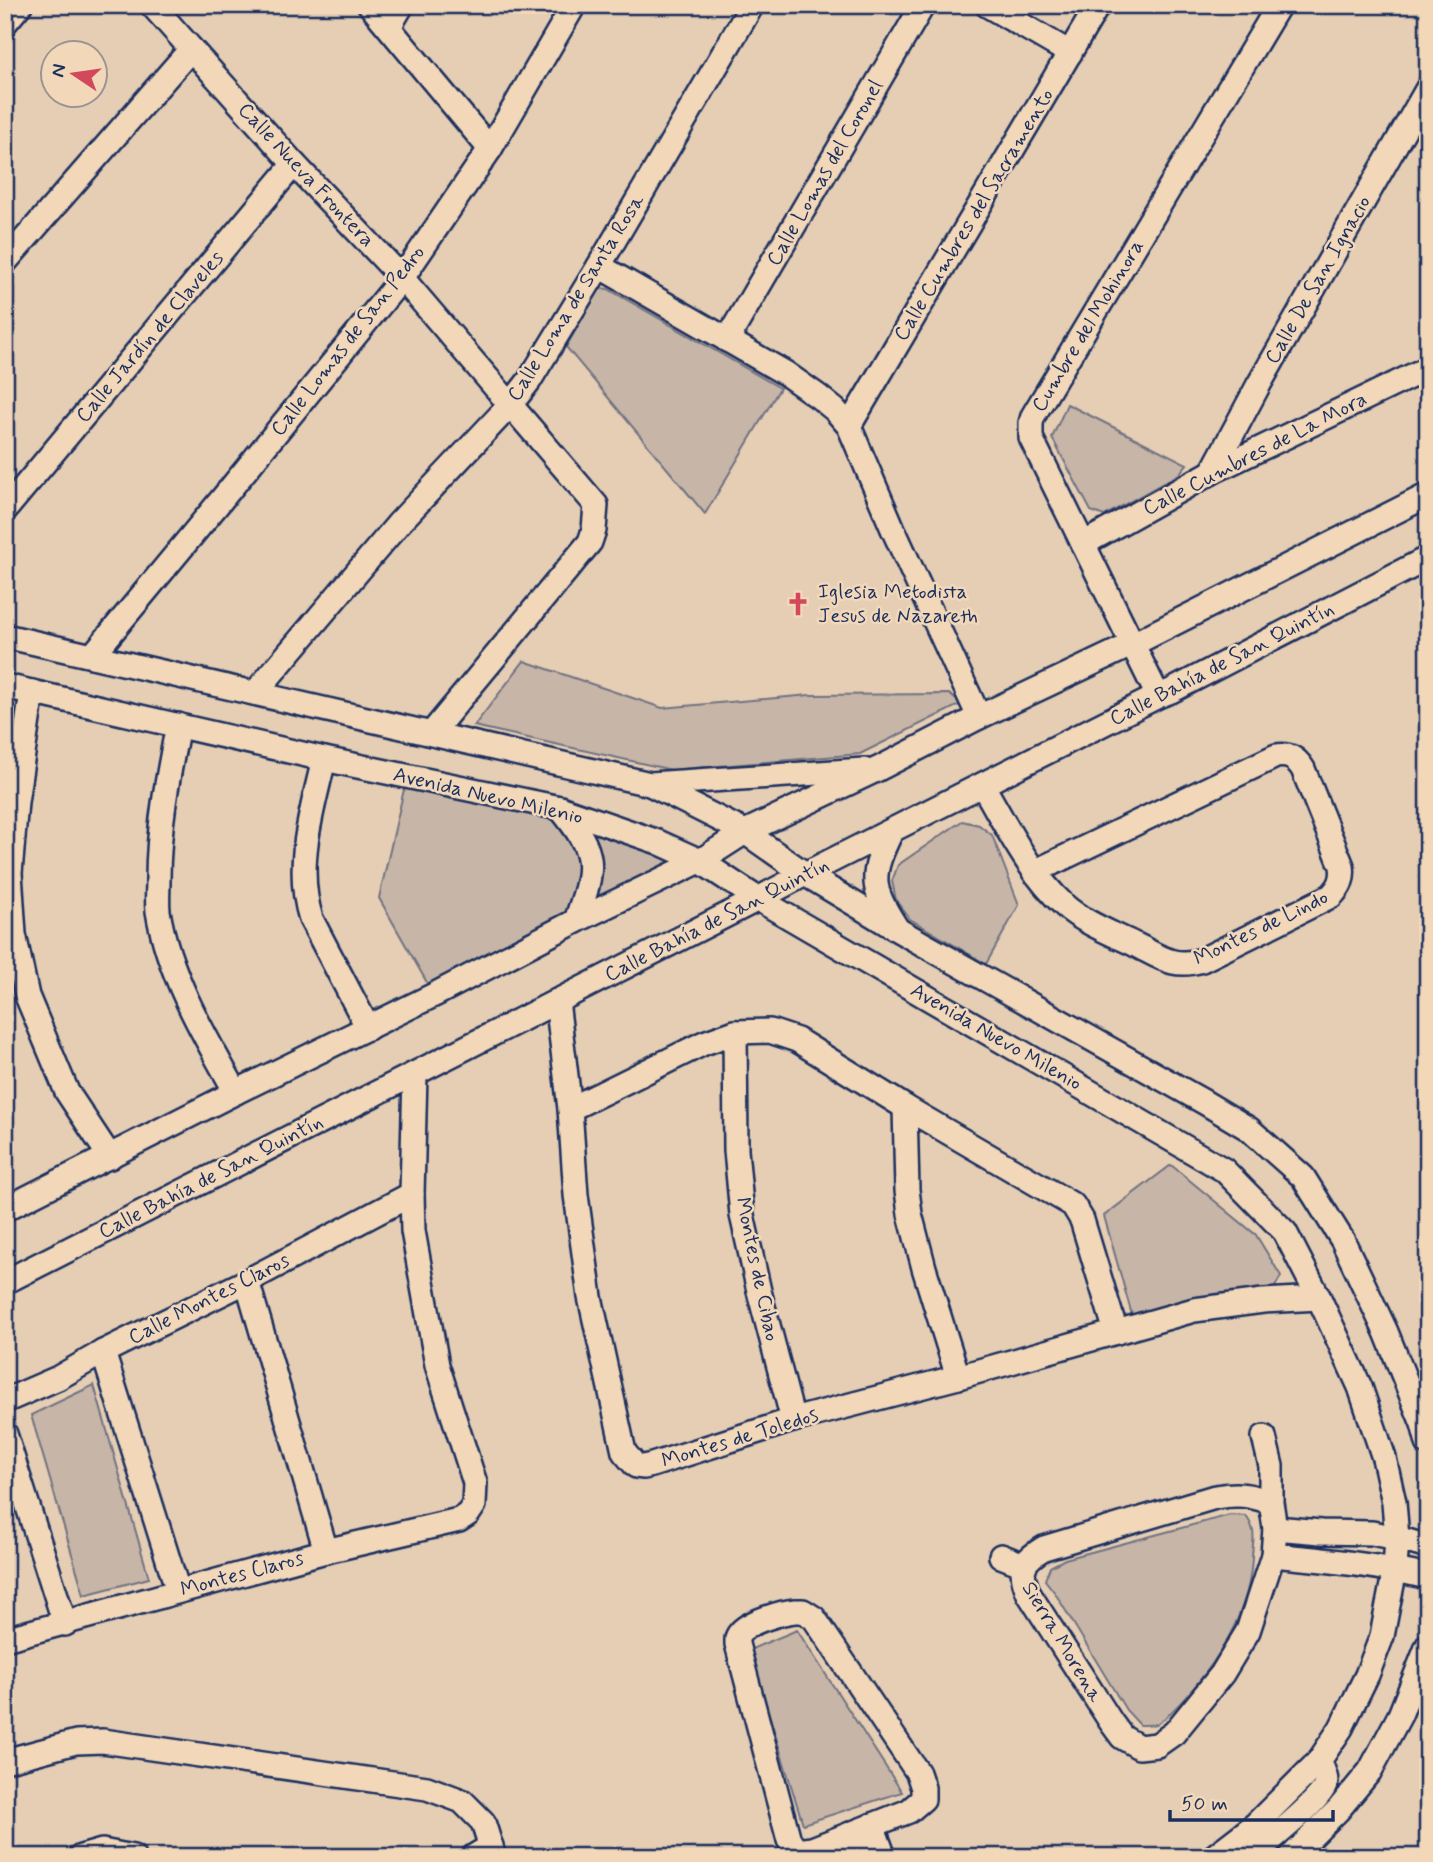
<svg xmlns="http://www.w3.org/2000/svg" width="1433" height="1862" font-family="Mynerve,sans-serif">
<rect width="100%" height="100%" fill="#e5ceb4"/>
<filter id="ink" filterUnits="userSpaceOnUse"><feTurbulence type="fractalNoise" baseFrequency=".0143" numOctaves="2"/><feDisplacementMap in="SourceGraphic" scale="14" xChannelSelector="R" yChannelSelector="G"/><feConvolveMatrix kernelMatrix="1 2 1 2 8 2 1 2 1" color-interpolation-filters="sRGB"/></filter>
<g filter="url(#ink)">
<!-- green -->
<g fill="#c7b6a7" stroke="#717282" stroke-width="2">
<polygon points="600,288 608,289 780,388 705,514 566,347"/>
<polygon points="1067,404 1187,464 1179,474 1104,516 1091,511 1052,438"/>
<polygon points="524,661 662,708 810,695 949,694 961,704 860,754 672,770 474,726"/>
<polygon points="408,772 560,807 690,866 434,995 379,898"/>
<polygon points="962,821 979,825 992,835 1019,905 986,964 910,919 896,900 892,881 898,865"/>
<polygon points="1171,1165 1256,1235 1281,1276 1272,1292 1132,1315 1104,1216"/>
<polygon points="94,1385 149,1578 84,1595 31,1415"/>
<path d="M1230,1515L1246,1516C1257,1532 1253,1538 1252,1557C1250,1611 1219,1660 1184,1699C1178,1705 1164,1721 1156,1724C1152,1725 1145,1725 1140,1725L1126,1710L1055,1593L1045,1580L1050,1567L1065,1559Z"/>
<polygon points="797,1630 902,1792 803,1824 749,1650"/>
</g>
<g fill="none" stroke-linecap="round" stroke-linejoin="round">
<!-- minor casing -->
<g stroke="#1b2f5e" stroke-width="28">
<g id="minor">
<polyline points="152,5 294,164 402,278 596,505 594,530 590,542 431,734"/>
<polyline points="370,5 490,149"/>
<polyline points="987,5 1070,53"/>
<polyline points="5,23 20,5"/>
<polyline points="389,27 402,5"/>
<polyline points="5,262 191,49"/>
<polyline points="599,266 785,373 819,397 835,410 849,426 893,529 979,717"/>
<polyline points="727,340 923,5"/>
<polyline points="849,426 1098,5"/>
<polyline points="1212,472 1258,386 1428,88"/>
<polyline points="5,510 294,164"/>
<polyline points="1083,544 1212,472 1428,368"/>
<polyline points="5,636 650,784 745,832 805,874 898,930 1204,1102 1249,1129 1303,1177 1343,1241 1386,1332 1423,1424 1428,1443"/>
<polyline points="92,656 222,499 402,278 490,149 574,5"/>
<polyline points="5,686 324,759 560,808 658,842 700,861 758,899 1224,1170 1285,1232 1319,1298 1360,1387 1384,1458 1394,1502 1397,1538 1395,1569 1382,1636 1367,1675 1341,1728 1319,1761 1256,1824 1213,1857"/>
<polyline points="32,692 16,802 10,873 14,934 27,996 67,1092 110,1157"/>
<polyline points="255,693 399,523 511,404 529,381 599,266 752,5"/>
<polyline points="1158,696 1031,438 1031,423 1033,416 1279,5"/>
<path d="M178,725C168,776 158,827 158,879C158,889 157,901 158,911C168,974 205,1037 236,1092"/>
<path d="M324,759C312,812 294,865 311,919L368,1028"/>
<polyline points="650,784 864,770"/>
<path d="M983,786C1007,827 1029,873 1065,906C1081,921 1115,935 1136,945C1160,957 1174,969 1202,960L1331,896C1340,887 1344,879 1342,866L1303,769C1296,758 1289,754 1276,756L1034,872"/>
<path d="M560,808C598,854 595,866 576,921"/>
<path d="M891,832C870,875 870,887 896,927"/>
<polyline points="557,1001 570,1109 576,1195 590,1297 624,1452 636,1466 644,1467 652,1465 793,1420 958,1377 1194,1310 1263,1301 1319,1298"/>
<polyline points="735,1032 736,1150 742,1215 759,1291 793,1420"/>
<polyline points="905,1107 907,1190 910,1214 924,1268 958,1377"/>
<polyline points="570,1109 704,1043 735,1032 770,1031 797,1040 905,1107 1073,1205 1082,1220 1116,1332"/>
<polyline points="5,1209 236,1092 434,995 576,921 700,861 745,832 878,769 979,717 1133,644 1428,495"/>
<polyline points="247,1281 326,1551"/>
<polyline points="5,1282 758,899 805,874 1158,696 1171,691 1428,558"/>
<polyline points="103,1352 178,1591"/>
<polyline points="5,1401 58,1378 103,1352 247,1281 412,1194"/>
<polyline points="5,1434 65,1624"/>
<path d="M1264,1437L1271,1466V1502L1275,1528L1273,1555L1248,1631L1222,1674L1174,1733L1157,1745L1139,1747L1122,1737L1111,1722L1029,1594C1019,1570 1021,1562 1044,1548L1215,1497C1239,1493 1249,1495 1271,1502"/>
<polyline points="1275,1528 1321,1532 1372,1533 1397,1538 1428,1547"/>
<path d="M1273,1555C1325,1560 1377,1565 1428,1577"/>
<polyline points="1001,1556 1024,1565"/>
<path d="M795,1611H803L814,1618L918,1773L923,1788V1799L909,1811L812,1849L796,1851L789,1840L737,1644C737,1639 736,1637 740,1633C747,1622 783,1612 795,1611Z"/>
<polyline points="5,1639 326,1551 459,1520 468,1514 474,1505 475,1483 437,1365 413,1231 412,1194 415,1074"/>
<polyline points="5,1761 76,1742 103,1741 427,1788 462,1801 483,1822 494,1857"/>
<polyline points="872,1825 884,1857"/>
<polyline points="853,1833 861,1857"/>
<polyline points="81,1857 102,1851 133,1857"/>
<polyline points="473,1857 491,1846"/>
<path d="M1251,1857C1265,1844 1325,1798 1326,1782C1326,1775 1322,1767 1319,1761"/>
<polyline points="1291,1857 1338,1810 1370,1771 1400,1715 1428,1645"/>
</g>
</g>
<!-- minor -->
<use href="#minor" stroke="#f2d8b9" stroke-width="23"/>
</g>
</g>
<!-- icons -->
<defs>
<g id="church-bare" transform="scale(1.89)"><path d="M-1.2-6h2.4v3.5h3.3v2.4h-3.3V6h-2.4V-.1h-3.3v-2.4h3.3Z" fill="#d1495b" stroke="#f2d8b9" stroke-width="2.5" paint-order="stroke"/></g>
</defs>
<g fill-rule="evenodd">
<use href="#church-bare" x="798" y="604"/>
</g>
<g text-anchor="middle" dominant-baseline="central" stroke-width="5" stroke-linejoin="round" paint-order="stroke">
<!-- street labels -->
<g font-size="21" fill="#1b2f5e" stroke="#f2d8b9">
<text transform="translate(825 173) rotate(-60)">Calle Lomas del Coronel</text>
<text transform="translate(306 175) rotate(47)">Calle Nueva Frontera</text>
<text transform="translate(974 215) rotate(-59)">Calle Cumbres del Sacramento</text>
<text transform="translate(1318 280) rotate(-60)">Calle De San Ignacio</text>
<text transform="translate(576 298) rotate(-58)">Calle Loma de Santa Rosa</text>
<text transform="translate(1088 326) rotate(-59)">Cumbre del Mohinora</text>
<text transform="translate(150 337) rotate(-50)">Calle Jardín de Claveles</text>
<text transform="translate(348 341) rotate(-52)">Calle Lomas de San Pedro</text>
<text transform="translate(1255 454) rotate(-27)">Calle Cumbres de La Mora</text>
<text transform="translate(1222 664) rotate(-27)">Calle Bahía de San Quintín</text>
<text transform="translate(488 796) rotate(13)">Avenida Nuevo Milenio</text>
<text transform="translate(717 920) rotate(-27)">Calle Bahía de San Quintín</text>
<text transform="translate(1261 928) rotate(-26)">Montes de Lindo</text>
<text transform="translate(996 1037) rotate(30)">Avenida Nuevo Milenio</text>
<text transform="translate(211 1177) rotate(-27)">Calle Bahía de San Quintín</text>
<text transform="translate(757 1269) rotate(78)">Montes de Cibao</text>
<text transform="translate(209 1299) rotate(-27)">Calle Montes Claros</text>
<text transform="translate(740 1438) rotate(-17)">Montes de Toledos</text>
<text transform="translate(242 1574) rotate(-15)">Montes Claros</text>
<text transform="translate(1062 1642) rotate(59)">Sierra Morena</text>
</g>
<!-- poi labels -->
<g font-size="21" fill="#1b2f5e" stroke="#f2d8b9" text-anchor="start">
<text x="818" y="592">Iglesia Metodista<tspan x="818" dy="24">Jesus de Nazareth</tspan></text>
</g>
</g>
<!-- margin -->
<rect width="1433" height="1862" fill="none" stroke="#f2d8b9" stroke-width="28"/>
<rect x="14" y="14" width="1405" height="1834" fill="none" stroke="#1b2f5e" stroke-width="2.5" filter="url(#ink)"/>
<!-- north arrow -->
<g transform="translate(74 74) rotate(283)"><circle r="33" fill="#f2d8b9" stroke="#9c9495" stroke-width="2"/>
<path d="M0-5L12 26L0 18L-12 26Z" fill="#d1495b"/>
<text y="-10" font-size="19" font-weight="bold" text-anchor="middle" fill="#1b2f5e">N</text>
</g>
<!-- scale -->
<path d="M1170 1810v10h163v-10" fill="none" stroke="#1b2f5e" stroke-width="3.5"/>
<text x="1181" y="1810" font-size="21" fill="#1b2f5e" stroke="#f2d8b9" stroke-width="5" paint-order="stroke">50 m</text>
</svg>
